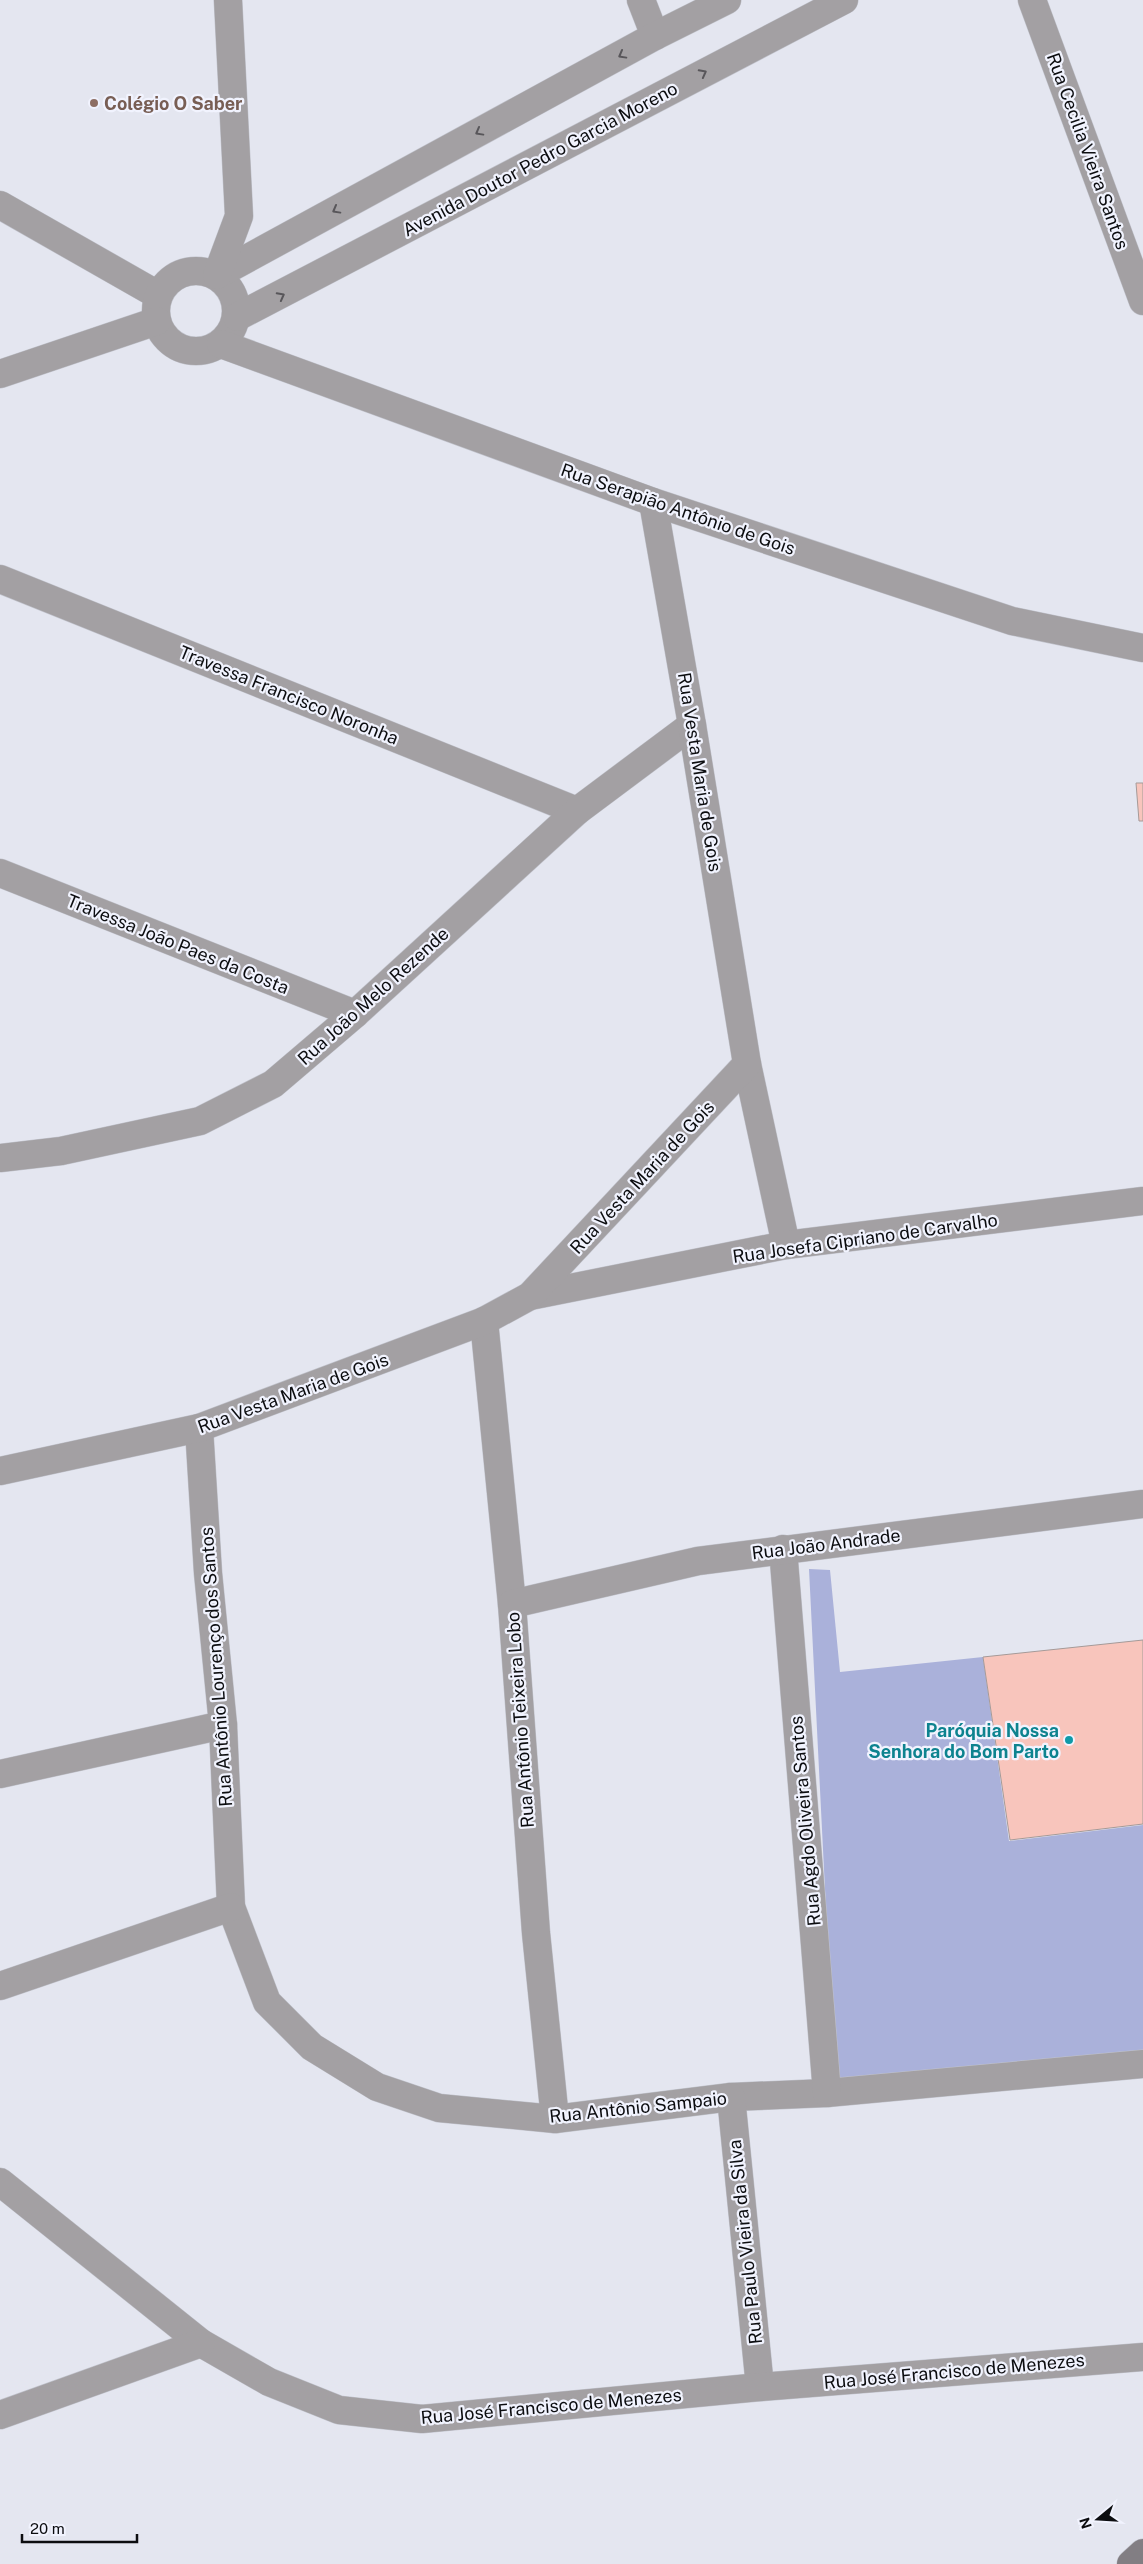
<svg xmlns="http://www.w3.org/2000/svg" width="1143" height="2564" font-family="'Public Sans',sans-serif">
<rect width="100%" height="100%" fill="#e4e6f0"/>
<!-- green -->
<polygon fill="#aab1da" points="809,1569 830,1570 840,1672 983,1657 1009,1841 1143,1825 1143,2053 835,2090"/>
<!-- building -->
<g fill="#f8c5bc" stroke="#a59a98">
<polygon points="1136,783 1143,783 1143,821 1139,821"/>
<polygon points="1143,1640 1143,1824 1010,1840 983,1657"/>
</g>
<g fill="none" stroke-linecap="round" stroke-linejoin="round">
<!-- street casing -->
<g stroke="#c1c3cc" stroke-width="29">
<g id="street">
<polyline points="641,0 655,36"/>
<polyline points="1032,0 1143,301"/>
<polyline points="0,205 158,295"/>
<circle cx="196" cy="311" r="40"/>
<polyline points="217,275 655,36 727,0"/>
<polyline points="217,275 239,216 228,0"/>
<polyline points="237,317 844,0"/>
<polyline points="221,344 653,502 1012,621 1143,648"/>
<polyline points="0,374 157,321"/>
<polyline points="0,579 577,811"/>
<polyline points="0,873 355,1014"/>
<polyline points="747,1064 786,1245"/>
<polyline points="0,1158 61,1151 200,1121 273,1084 355,1014 577,811 692,725"/>
<polyline points="530,1296 786,1245 1143,1201"/>
<polyline points="484,1321 512,1604 536,1933 555,2119"/>
<polyline points="199,1428 208,1573 223,1725 231,1907 267,2002 312,2047 377,2087 439,2108 555,2119 731,2097 827,2093 1143,2064"/>
<polyline points="0,1471 199,1428 484,1321 530,1296 747,1064 692,725 653,502"/>
<polyline points="783,1549 827,2093"/>
<polyline points="512,1604 698,1561 1143,1504"/>
<polyline points="0,1774 223,1725"/>
<polyline points="0,1986 231,1907"/>
<polyline points="731,2097 760,2387"/>
<polyline points="0,2182 201,2343 269,2382 339,2410 422,2419 760,2387 1143,2357"/>
<polyline points="0,2415 201,2343"/>
</g>
</g>
<!-- secondary casing -->
<g stroke="#c1c3cc" stroke-width="29">
<polyline id="secondary" points="1131,2564 1143,2553"/>
</g>
<!-- street -->
<use href="#street" stroke="#a3a0a3" stroke-width="28"/>
<!-- secondary -->
<use href="#secondary" stroke="#827e83" stroke-width="28"/>
</g>
<!-- one-way arrows -->
<defs><path id="oneway-chevron" d="M-2-3.5L2.5 0L-2 3.5" fill="none" stroke-width="1.6" stroke-linecap="round" stroke-linejoin="round" transform="scale(1.25)"/></defs>
<g stroke="#58565a">
<use href="#oneway-chevron" transform="translate(622 55) rotate(151)"/>
<use href="#oneway-chevron" transform="translate(703 73) rotate(-28)"/>
<use href="#oneway-chevron" transform="translate(479 132) rotate(151)"/>
<use href="#oneway-chevron" transform="translate(336 210) rotate(151)"/>
<use href="#oneway-chevron" transform="translate(281 296) rotate(-28)"/>
</g>
<!-- markers -->
<circle fill="#8d6e63" stroke="#f1f3fe" stroke-width="2" cx="94" cy="103" r="5"/>
<circle fill="#0f9aa8" stroke="#f1f3fe" stroke-width="2" cx="1069" cy="1740" r="5"/>
<g text-anchor="middle" dominant-baseline="central" stroke-width="4.5" stroke-linejoin="round" paint-order="stroke">
<!-- education labels -->
<g font-size="18" font-weight="bold" fill="#785e54" stroke="#f1f3fe" text-anchor="start">
<text x="104" y="103">Colégio O Saber</text>
</g>
<!-- street labels -->
<g font-size="18" fill="#0c0d10" stroke="#f1f3fe">
<text transform="translate(1088 151) rotate(70)">Rua Cecilia Vieira Santos</text>
<text transform="translate(540 159) rotate(-28)">Avenida Doutor Pedro Garcia Moreno</text>
<text transform="translate(678 509) rotate(19)">Rua Serapião Antônio de Gois</text>
<text transform="translate(289 695) rotate(22)">Travessa Francisco Noronha</text>
<text transform="translate(700 772) rotate(81)">Rua Vesta Maria de Gois</text>
<text transform="translate(178 944) rotate(22)">Travessa João Paes da Costa</text>
<text transform="translate(373 996) rotate(-42)">Rua João Melo Rezende</text>
<text transform="translate(642 1177) rotate(-47)">Rua Vesta Maria de Gois</text>
<text transform="translate(865 1238) rotate(-8)">Rua Josefa Cipriano de Carvalho</text>
<text transform="translate(293 1393) rotate(-20)">Rua Vesta Maria de Gois</text>
<text transform="translate(826 1544) rotate(-7)">Rua João Andrade</text>
<text transform="translate(216 1667) rotate(-94)">Rua Antônio Lourenço dos Santos</text>
<text transform="translate(520 1720) rotate(-94)">Rua Antônio Teixeira Lobo</text>
<text transform="translate(805 1821) rotate(-95)">Rua Agdo Oliveira Santos</text>
<text transform="translate(638 2107) rotate(-6)">Rua Antônio Sampaio</text>
<text transform="translate(745 2242) rotate(-96)">Rua Paulo Vieira da Silva</text>
<text transform="translate(954 2371) rotate(-5)">Rua José Francisco de Menezes</text>
<text transform="translate(551 2406) rotate(-5)">Rua José Francisco de Menezes</text>
</g>
<!-- culture labels -->
<g font-size="18" font-weight="bold" fill="#0d838f" stroke="#f1f3fe" text-anchor="end">
<text x="1059" y="1730">Paróquia Nossa<tspan x="1059" dy="21">Senhora do Bom Parto</tspan></text>
</g>
</g>
<!-- north arrow -->
<g transform="translate(1098 2519) rotate(252)" stroke="#f1f3fe" stroke-width="4" paint-order="stroke">
<path d="M0-4L9 19L0 12L-9 19Z" fill="#0c0d10"/>
<text y="-8" font-size="14" font-weight="bold" text-anchor="middle" fill="#0c0d10">N</text>
</g>
<!-- scale -->
<path d="M22 2534v8h115v-8" fill="none" stroke="#0c0d10" stroke-width="2.5"/>
<text x="30" y="2534" font-size="15" fill="#0c0d10" stroke="#f1f3fe" stroke-width="4" paint-order="stroke">20 m</text>
</svg>
